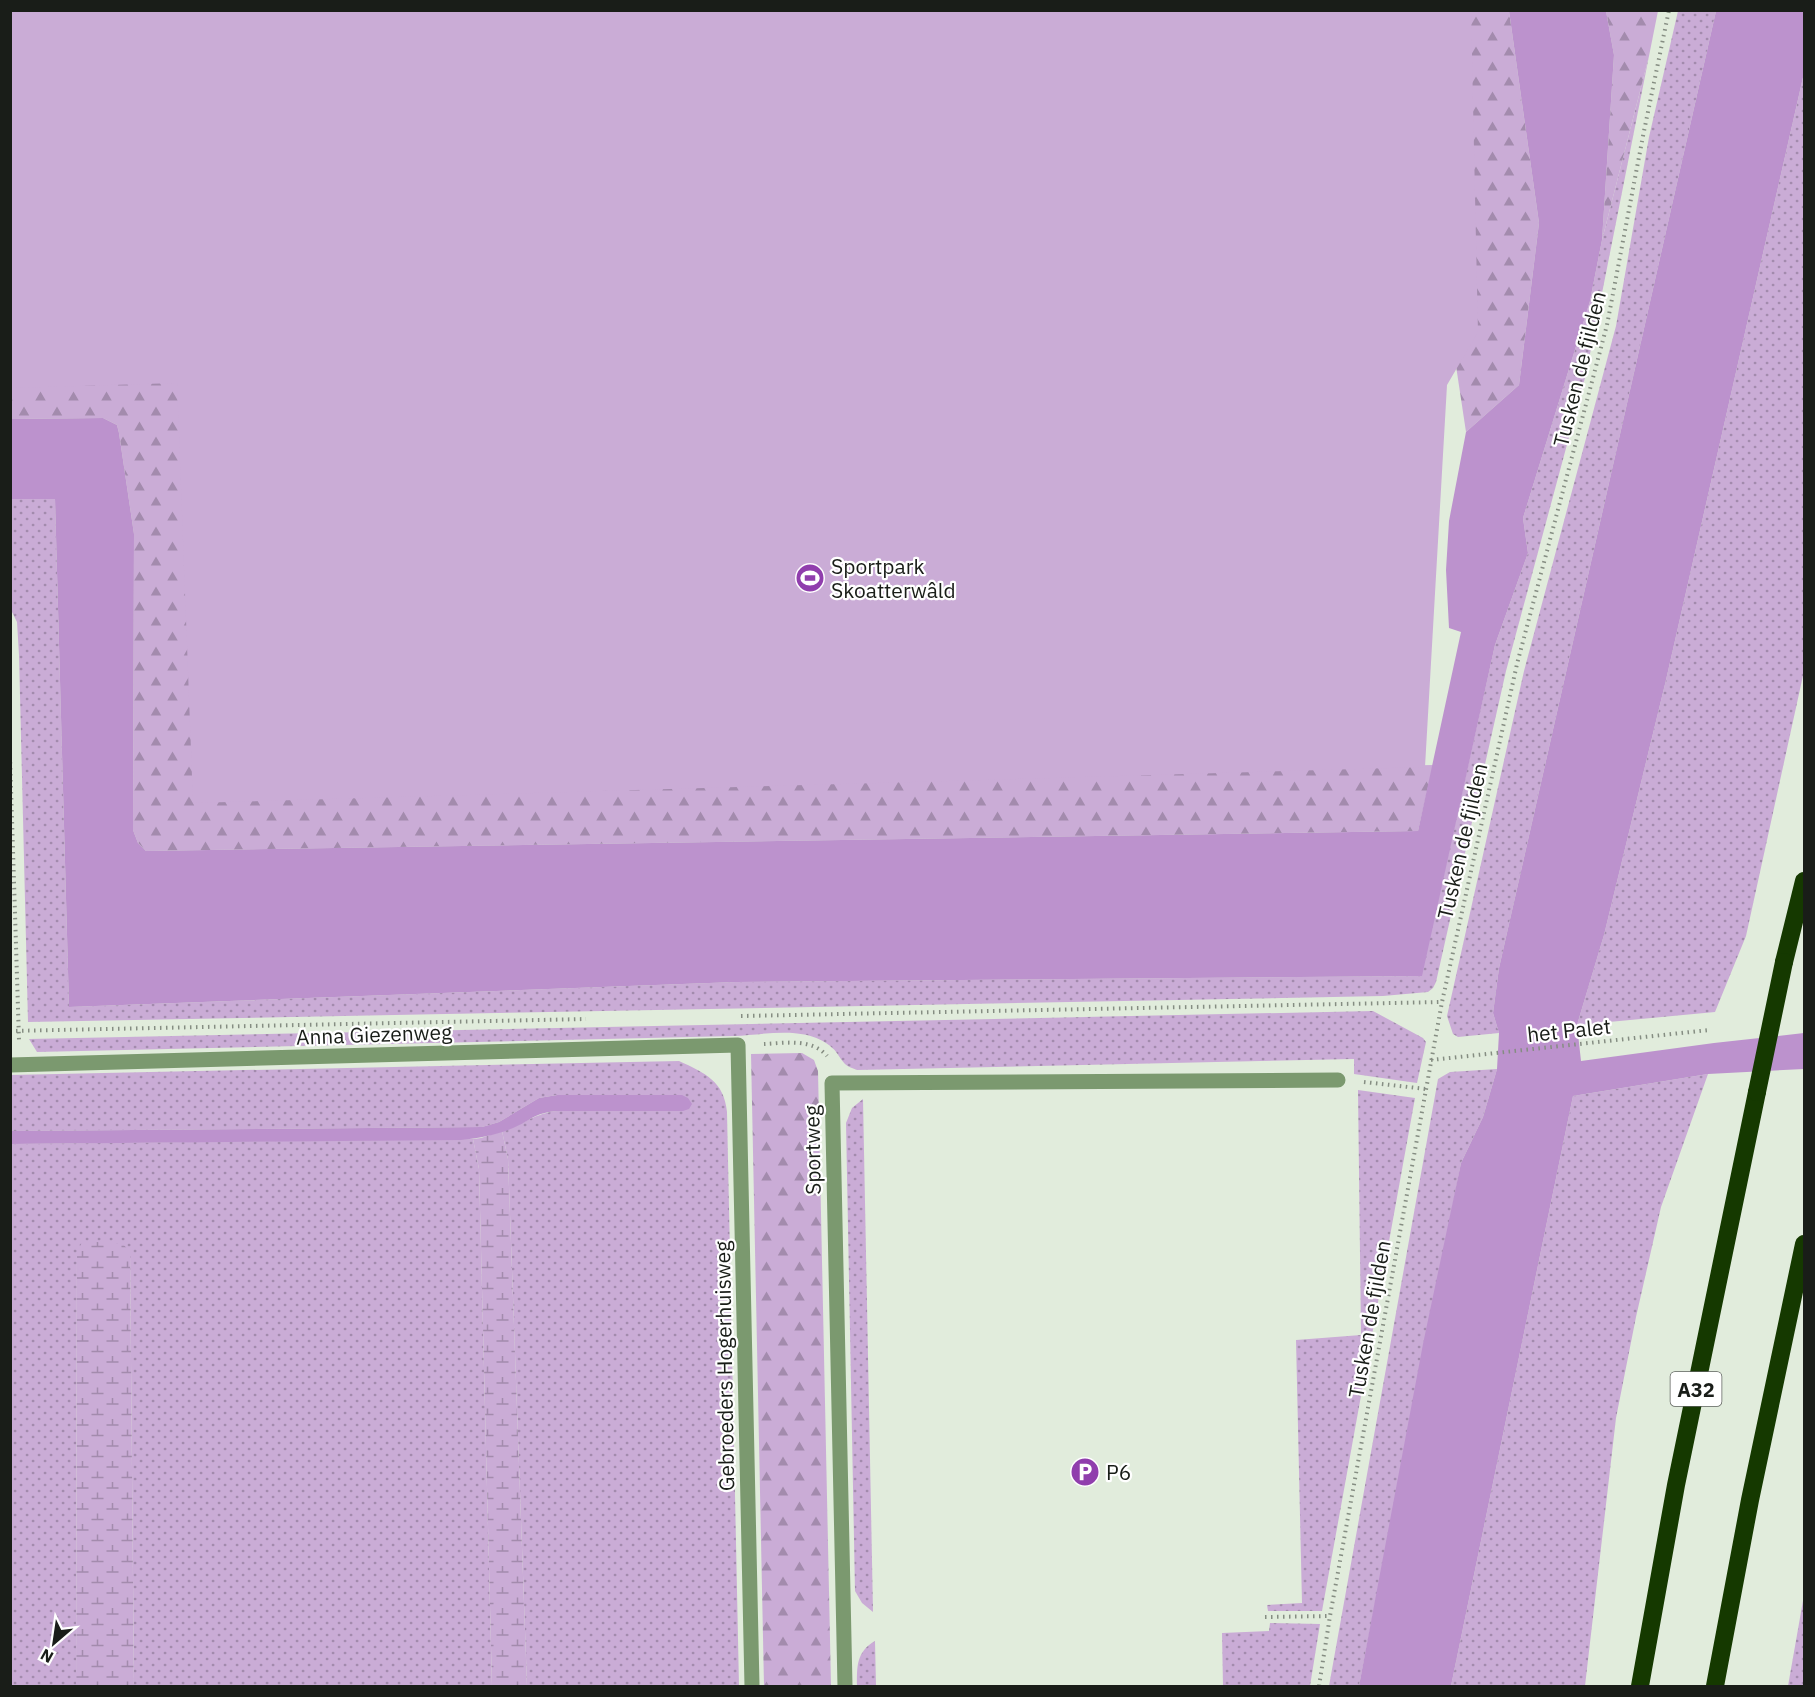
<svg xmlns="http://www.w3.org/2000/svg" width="1815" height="1697" font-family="'IBM Plex Sans',sans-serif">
<defs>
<pattern id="grass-dots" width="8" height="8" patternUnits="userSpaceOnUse" patternTransform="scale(1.5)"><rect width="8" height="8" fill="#caacd6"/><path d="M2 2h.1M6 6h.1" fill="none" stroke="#a38bad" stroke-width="1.8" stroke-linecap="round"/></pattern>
<pattern id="forest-firs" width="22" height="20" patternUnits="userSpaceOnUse" patternTransform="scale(1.5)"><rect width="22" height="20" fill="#caacd6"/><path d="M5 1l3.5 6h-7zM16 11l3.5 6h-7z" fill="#a38bad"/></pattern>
<pattern id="wetland-marsh" width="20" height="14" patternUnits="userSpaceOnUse" patternTransform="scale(1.5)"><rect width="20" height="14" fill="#caacd6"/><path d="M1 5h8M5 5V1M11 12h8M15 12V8" fill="none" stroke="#a38bad"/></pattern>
</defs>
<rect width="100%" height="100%" fill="#e1ecdc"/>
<!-- grass -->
<g fill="url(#grass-dots)">
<polygon points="1678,11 1716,11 1499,968 1493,1013 1499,1033 1458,1037 1453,1034 1447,1016 1524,671 1616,326 1649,137"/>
<polygon points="1649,56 1586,374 1506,671 1436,982 1433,988 1428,992 1383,996 28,1022 19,655 17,622 11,610 11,499 55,499 69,1007 736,982 1421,976 1495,645 1528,553 1523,518 1590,301 1602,240"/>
<polygon points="1804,73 1804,671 1746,936 1715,1012 1577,1025 1604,935 1666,680"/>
<path d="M1373,1011L1423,1038L1426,1042L1417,1083L1354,1074V1059L857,1070C853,1068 848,1067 845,1064C837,1055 838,1051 826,1043C800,1026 764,1035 734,1036L37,1052L29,1039Z"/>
<path d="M679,1061C705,1073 724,1081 727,1112L739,1686H527L508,1159L502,1131C524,1125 532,1114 557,1111H683L682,1095H557L539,1098L499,1122L482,1127L11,1131L10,1075Z"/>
<polygon points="1497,1069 1483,1117 1461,1163 1359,1686 1329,1686 1438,1079 1450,1072"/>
<polygon points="1708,1074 1661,1207 1636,1317 1616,1418 1585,1686 1451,1686 1573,1096"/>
<polygon points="1358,1090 1415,1098 1322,1611 1268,1611 1267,1605 1302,1603 1296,1340 1361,1335"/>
<polygon points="863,1099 873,1612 862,1603 855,1591 846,1123 852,1108"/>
<polygon points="473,1139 479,1169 492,1686 134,1686 130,1253 77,1251 76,1686 11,1686 10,1144"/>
<polygon points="1804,1595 1804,1686 1788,1686"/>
<polygon points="1270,1623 1320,1624 1310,1686 1223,1686 1222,1633 1269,1631"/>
<path d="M875,1641L876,1686H857C857,1667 856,1652 875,1641Z"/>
</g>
<!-- forest -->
<g fill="url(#forest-firs)">
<polygon points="1449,11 1509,11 1539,223 1519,385 1466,432 1453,346"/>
<polygon points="1606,11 1658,11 1649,56 1602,240 1614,55"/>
<polygon points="183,381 203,788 1433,765 1418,831 146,851 138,843 133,830 134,534 119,433 117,425 103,418 11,419 10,386"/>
<polygon points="802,1053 814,1060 818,1071 831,1686 764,1686 751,1054"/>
</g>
<!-- wetland -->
<g fill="url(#wetland-marsh)">
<polygon points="502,1131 508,1159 527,1686 492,1686 479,1169 473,1139 481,1138"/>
<polygon points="83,1241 123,1244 130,1252 134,1686 76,1686 77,1251"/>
</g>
<!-- pitch -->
<polygon fill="#caacd6" points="10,11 1471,11 1478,332 1447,385 1425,767 193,803 177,383 11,388"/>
<!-- water -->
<g fill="#bc92cd">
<polygon points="1509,11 1606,11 1614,55 1602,240 1590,301 1523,518 1528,553 1495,645 1422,976 736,982 69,1007 55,499 11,499 11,419 103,418 117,425 119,433 134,534 133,830 138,843 146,851 1418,831 1461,632 1449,628 1446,570 1449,521 1466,432 1519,385 1539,223"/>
<polygon points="1716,11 1804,11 1804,73 1666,680 1604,935 1577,1025 1581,1061 1714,1043 1804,1033 1804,1069 1708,1074 1573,1096 1451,1686 1359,1686 1423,1344 1461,1163 1483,1117 1497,1069 1499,1033 1493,1013 1499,968"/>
<path d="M557,1095H682L688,1098L692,1104L689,1109L683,1111H557C533,1113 532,1120 513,1128C496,1135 479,1138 461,1140L11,1144V1131L482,1127L499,1122L539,1098Z"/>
</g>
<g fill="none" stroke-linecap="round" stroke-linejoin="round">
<!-- path -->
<g stroke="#858d82" stroke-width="4" stroke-dasharray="1.5 4.5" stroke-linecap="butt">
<polyline points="10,756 19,1040"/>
<polyline points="741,1016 1442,1002"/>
<polyline points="10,1031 586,1019"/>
<path d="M764,1044C785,1043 812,1038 827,1056"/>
<polyline points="1431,1060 1709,1030"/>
<polyline points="1364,1082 1426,1089"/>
<polyline points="1265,1617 1330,1616"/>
<polyline points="1319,1686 1330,1616 1442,1002 1517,664 1607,325 1643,136 1669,10"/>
</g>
<!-- lane -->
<polyline stroke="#7b996f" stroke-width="15" points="845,1686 832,1083 1338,1080"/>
<!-- street -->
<polyline stroke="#7b996f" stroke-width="15" points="10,1065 738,1045 752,1686"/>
<!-- highway -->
<g stroke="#153900" stroke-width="18">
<polyline points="1784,962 1804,881"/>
<polyline points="1640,1686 1676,1485 1757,1092"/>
<polyline points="1715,1686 1750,1500 1804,1244"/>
</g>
<!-- highway-bridge -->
<polyline stroke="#153900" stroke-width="18" points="1757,1092 1784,962"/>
</g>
<!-- icons -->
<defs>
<g id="stadium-disc" transform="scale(1.5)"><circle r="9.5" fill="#903ead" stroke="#fff"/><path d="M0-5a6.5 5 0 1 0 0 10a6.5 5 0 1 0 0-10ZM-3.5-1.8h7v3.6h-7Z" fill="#fff"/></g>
<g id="parking-disc" transform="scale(1.5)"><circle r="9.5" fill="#903ead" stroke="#fff"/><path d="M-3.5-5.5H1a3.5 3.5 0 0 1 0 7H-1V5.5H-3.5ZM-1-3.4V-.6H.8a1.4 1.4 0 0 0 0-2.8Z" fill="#fff"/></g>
</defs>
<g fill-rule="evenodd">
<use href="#stadium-disc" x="810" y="578"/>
<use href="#parking-disc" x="1085" y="1472"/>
</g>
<g text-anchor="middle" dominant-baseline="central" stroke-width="4.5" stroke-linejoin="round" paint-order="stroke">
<!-- shield labels -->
<rect fill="#fff" stroke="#5e615d" stroke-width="1.5" x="1670.5" y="1372" width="51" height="34" rx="4.5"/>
<g font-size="20" font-weight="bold" fill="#191d18">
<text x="1696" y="1389">A32</text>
</g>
<!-- street labels -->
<g font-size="21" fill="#191d18" stroke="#fff">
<text transform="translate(1579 369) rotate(-76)">Tusken de fjilden</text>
<text transform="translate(1462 841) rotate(-77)">Tusken de fjilden</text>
<text transform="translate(1569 1030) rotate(-6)">het Palet</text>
<text transform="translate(374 1034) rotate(-2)">Anna Giezenweg</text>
<text transform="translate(812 1150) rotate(-91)">Sportweg</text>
<text transform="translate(1369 1319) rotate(-80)">Tusken de fjilden</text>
<text transform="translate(724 1366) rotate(-91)">Gebroeders Hogerhuisweg</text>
</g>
<!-- poi labels -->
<g font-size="21" fill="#191d18" stroke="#fff" text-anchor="start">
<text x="831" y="566">Sportpark<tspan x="831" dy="24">Skoatterwâld</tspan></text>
<text x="1106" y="1472">P6</text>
</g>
</g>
<!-- border -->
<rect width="1815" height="1697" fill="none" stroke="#191d18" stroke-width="24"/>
<!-- north arrow -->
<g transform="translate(54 1643) rotate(209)" stroke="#ffffff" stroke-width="4.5" paint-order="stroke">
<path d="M0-4.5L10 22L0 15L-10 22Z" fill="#191d18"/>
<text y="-9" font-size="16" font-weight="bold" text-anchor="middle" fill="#191d18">N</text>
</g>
</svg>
